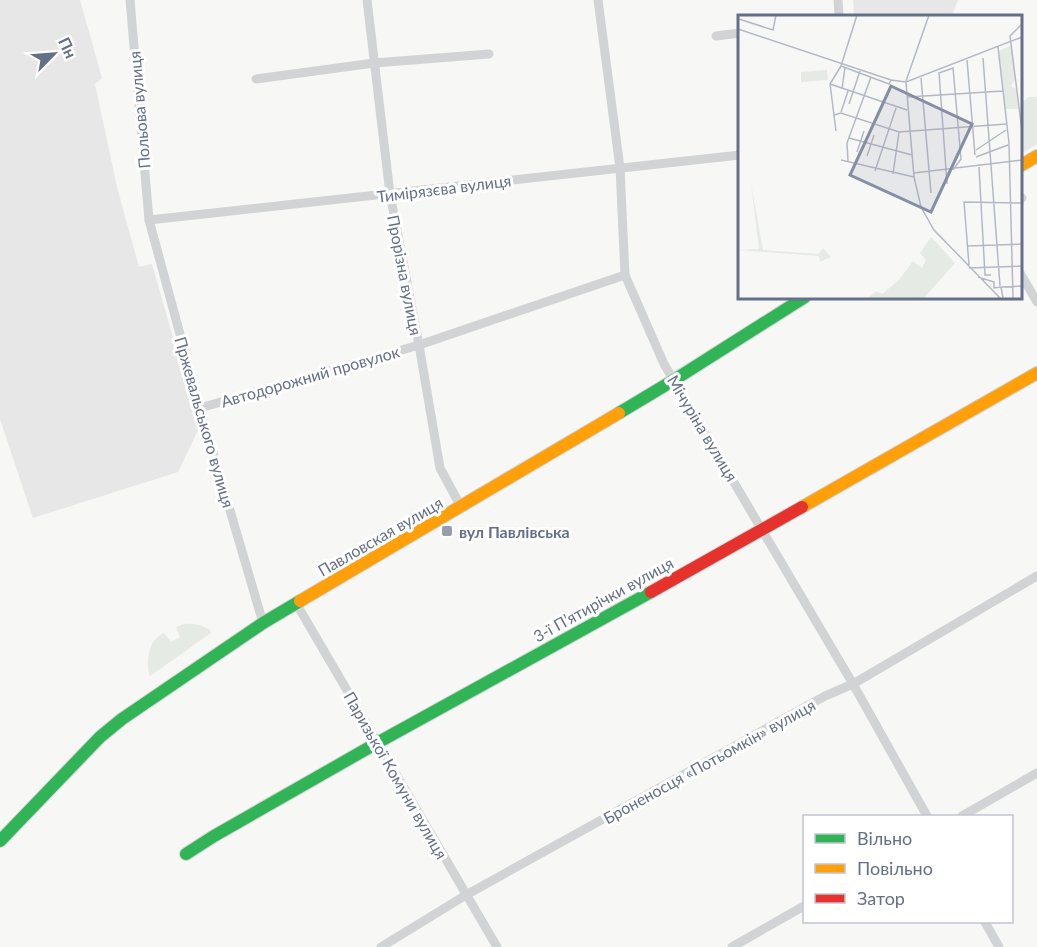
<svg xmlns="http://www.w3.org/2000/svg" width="1037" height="947" font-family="Lato,sans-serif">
<rect width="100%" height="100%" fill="#f7f7f6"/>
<!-- built -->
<g fill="#e7e7e8">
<polygon points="0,0 80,0 102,78 95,84 117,187 139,267 152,264 199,428 178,472 33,518 0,419"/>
<polygon points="853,0 958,0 953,13 906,16 854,16"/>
</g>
<!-- green -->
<g fill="#e5eae4">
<polygon points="1029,97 1037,97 1037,144 1021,154 1021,103"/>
<path d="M184,624C193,623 202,625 210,630L211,633L150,676C146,667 148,651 153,642C156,638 160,635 164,633L171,642L180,637L176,627Z"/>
</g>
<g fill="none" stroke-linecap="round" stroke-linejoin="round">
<!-- fast casing -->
<g stroke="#d2d4d5" stroke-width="14">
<g id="fast">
<polyline points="619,413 674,380 805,297"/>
<polyline points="0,841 100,737 122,719 263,623 300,601"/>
<polyline points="186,854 214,836 377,743 651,592"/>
</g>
</g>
<!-- slow casing -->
<g stroke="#d2d4d5" stroke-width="14">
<g id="slow">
<polyline points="1020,166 1037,156"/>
<polyline points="802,507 1037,373"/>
<polyline points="300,601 619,413"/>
</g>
</g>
<!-- jam casing -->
<g stroke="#d2d4d5" stroke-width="14">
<polyline id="jam" points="651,592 802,507"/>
</g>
<!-- street -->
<g stroke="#d2d3d4" stroke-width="9">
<polyline points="130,0 149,220 200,408 263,623"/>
<polyline points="367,0 390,194 419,345 440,468 461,507"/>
<polyline points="598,0 620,168 625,275 664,364 853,684 927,816"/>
<polyline points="838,0 839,16"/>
<polyline points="716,36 740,33"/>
<polyline points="256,79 374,63 489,54"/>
<polyline points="1020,200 1022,198"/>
<polyline points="149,220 740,155"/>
<polyline points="1020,273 1037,302"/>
<polyline points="200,408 419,345 625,275"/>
<polyline points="296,603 497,947"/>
<polyline points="962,816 1037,773"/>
<polyline points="985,922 999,947"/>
<polyline points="381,947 466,895 825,696 853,684 1037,576"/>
<polyline points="732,947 804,906"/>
</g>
<!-- fast -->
<use href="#fast" stroke="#30b455" stroke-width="12"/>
<!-- slow -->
<use href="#slow" stroke="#ff9f0a" stroke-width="12"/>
<!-- jam -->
<use href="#jam" stroke="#e5322d" stroke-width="12"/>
</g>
<!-- markers -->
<rect fill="#979faf" stroke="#fff" stroke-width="2" x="441" y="525" width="12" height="12" rx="3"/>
<g text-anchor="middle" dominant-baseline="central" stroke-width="6" stroke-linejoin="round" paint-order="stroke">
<!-- street labels -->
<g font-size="16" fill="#646f89" stroke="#fff">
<text transform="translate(139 110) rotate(-95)">Польова вулиця</text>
<text transform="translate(444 188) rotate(-7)">Тимірязєва вулиця</text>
<text transform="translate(405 275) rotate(79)">Прорізна вулиця</text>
<text transform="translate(310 376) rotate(-16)">Автодорожний провулок</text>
<text transform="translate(205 422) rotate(74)">Пржевальського вулиця</text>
<text transform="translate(703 428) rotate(59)">Мічуріна вулиця</text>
<text transform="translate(380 536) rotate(-30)">Павловская вулиця</text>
<text transform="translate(603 599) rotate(-29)">3-ї П’ятирічки вулиця</text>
<text transform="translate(709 761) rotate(-29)">Броненосця «Потьомкін» вулиця</text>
<text transform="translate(396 775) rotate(60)">Паризької Комуни вулиця</text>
</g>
<!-- poi labels -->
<g font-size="16" font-weight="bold" fill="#646f89" stroke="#fff" text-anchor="start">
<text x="459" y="531">вул Павлівська</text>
</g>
</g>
<!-- overview -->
<g transform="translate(738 15)">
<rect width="284" height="284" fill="#f7f7f6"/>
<path d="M274,30L277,64L273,71L278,74L280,94H267L261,36ZM89,55L90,65L63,67V57ZM13,169L25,235L80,239L85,233L93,242L82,247L81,241L0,235L21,234ZM193,222L217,248L186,283H130L138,276L144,279L161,265L175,246L184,253L188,245L182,238Z" fill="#e5eae4"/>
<path fill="none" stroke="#b3b9c4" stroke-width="1.5" d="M119,0L103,51L151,69L153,65M1,4L35,15L38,0M284,9L272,21L284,116M0,14L153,65L168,67L284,22M260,32L271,128L275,283M245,43L262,271M229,45L237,140M201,57L209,169M201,58L215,53L223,144L215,155M183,63L193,178M168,66L191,0M168,67L176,162L183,192L196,215L262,283M92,69L169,95M104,74L107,52M170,82L265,76M111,89L122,56M103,97L110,76M96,100L103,98L161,117L268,109M98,116L92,69L103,51M111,123L174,140M238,135L268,115M119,137L126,116M129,141L136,120M238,142L270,130M103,145L176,162M110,146L109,128L133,62M241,152L247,260H253M137,156L158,93M176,158L284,145M155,159L161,117M229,231L284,229M231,250L226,187L284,188M231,253L284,251M240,262L256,267V273L263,272L265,283M263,272L284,271"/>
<path fill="#858ea2" fill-opacity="0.15" stroke="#858ea2" stroke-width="3" d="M153,71L234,109L193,197L112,160Z"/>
<rect width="284" height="284" fill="none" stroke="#646f89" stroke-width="3"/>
</g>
<!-- legend -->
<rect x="803" y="815" width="210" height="108" fill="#ffffff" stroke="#c1c5d0" stroke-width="1.5"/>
<rect x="815" y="834" width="30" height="9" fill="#30b455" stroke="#c1c5d0" stroke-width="1.5"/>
<text x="857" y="845" font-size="18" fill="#646f89">Вільно</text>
<rect x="815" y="864" width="30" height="9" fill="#ff9f0a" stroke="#c1c5d0" stroke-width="1.5"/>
<text x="857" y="875" font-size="18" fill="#646f89">Повільно</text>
<rect x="815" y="894" width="30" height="9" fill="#e5322d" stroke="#c1c5d0" stroke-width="1.5"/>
<text x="857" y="905" font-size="18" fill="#646f89">Затор</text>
<!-- north arrow -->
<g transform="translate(54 54) rotate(65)" stroke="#ffffff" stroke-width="4.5" paint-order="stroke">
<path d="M0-4.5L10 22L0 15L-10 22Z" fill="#646f89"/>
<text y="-9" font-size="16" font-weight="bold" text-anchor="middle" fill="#646f89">Пн</text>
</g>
</svg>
